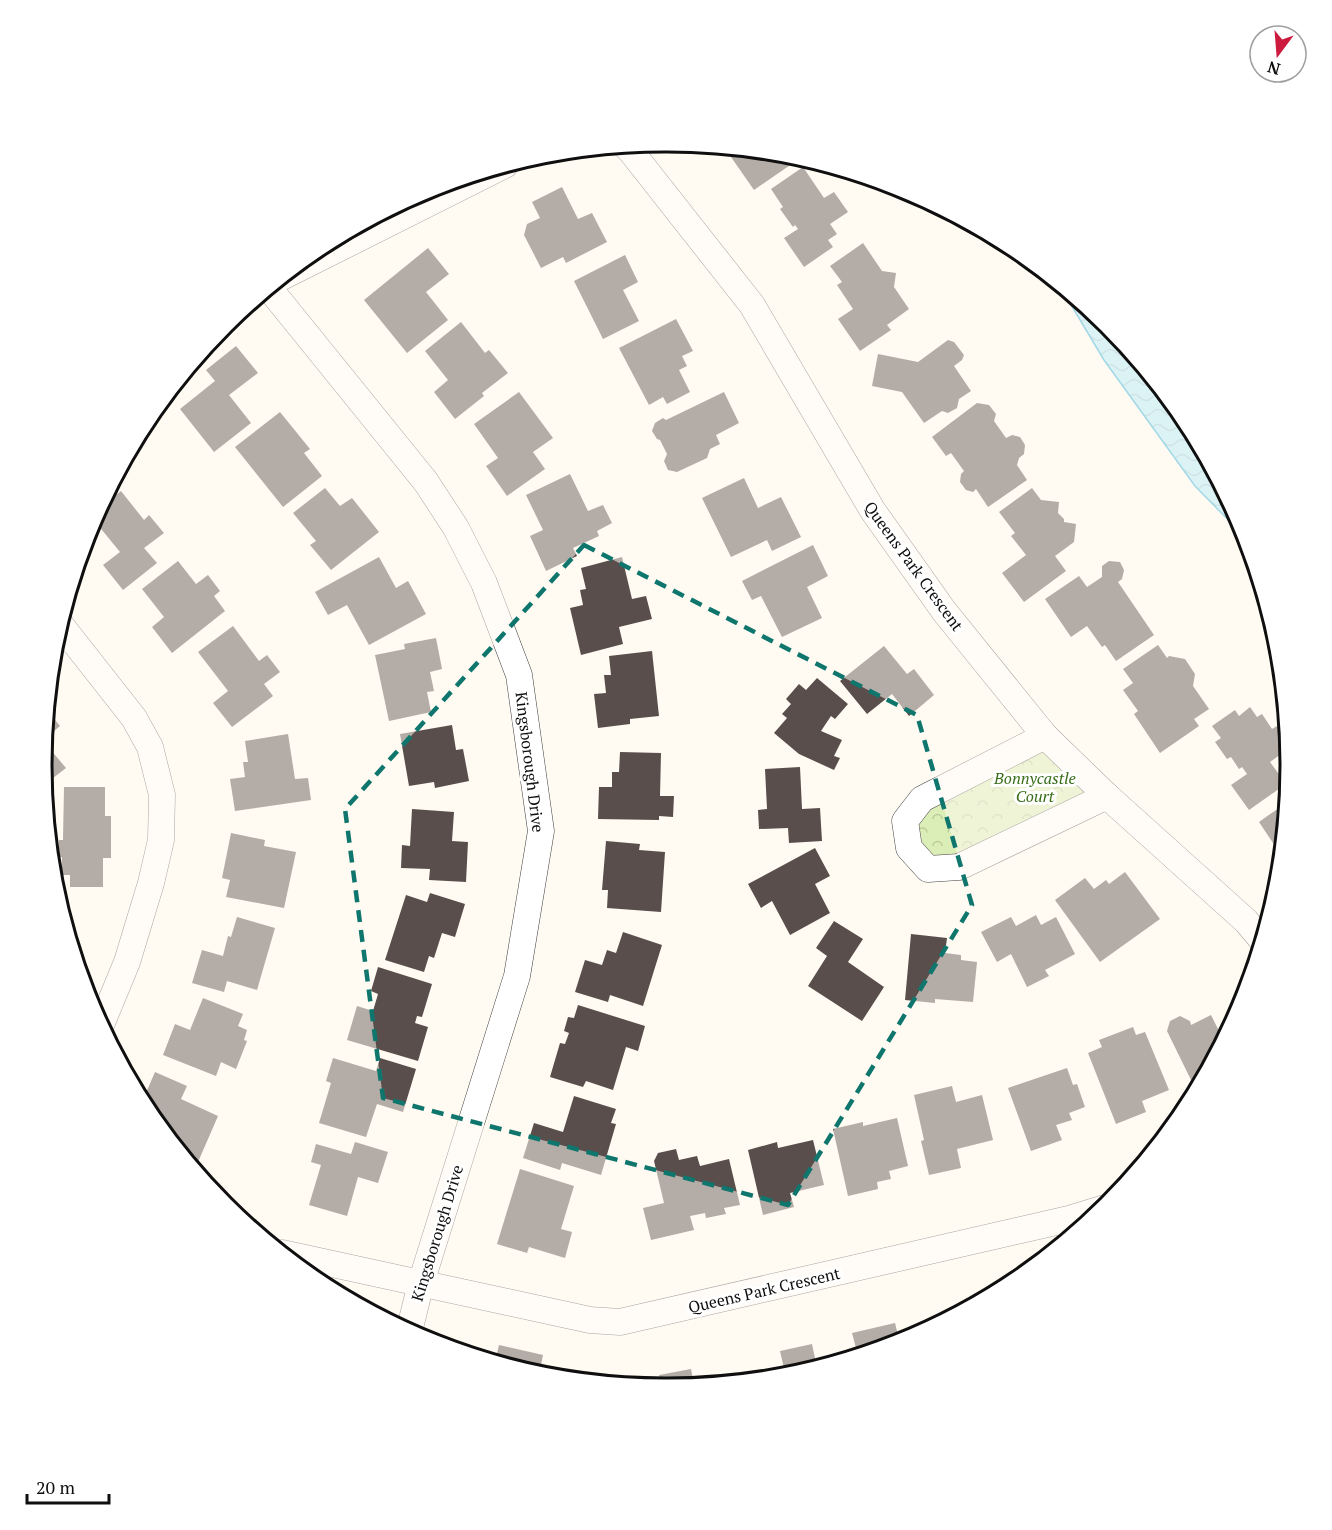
<svg xmlns="http://www.w3.org/2000/svg" width="1332" height="1530" font-family="'PT Serif',serif">
<defs>
<pattern id="park-crowns" width="20" height="18" patternUnits="userSpaceOnUse" patternTransform="scale(1.5)"><rect width="20" height="18" fill="#dceeb7"/><path d="M2 6a3 3 0 1 1 6 0M12 15a3 3 0 1 1 6 0" fill="none" stroke="#bccb9c"/></pattern>
<pattern id="water-waves" width="16" height="10" patternUnits="userSpaceOnUse" patternTransform="scale(1.5)"><rect width="16" height="10" fill="#b1ebfb"/><path d="M0 5q4-4 8 0t8 0" fill="none" stroke="#97c8d6"/></pattern>
</defs>
<rect width="100%" height="100%" fill="#fffaf2"/>
<!-- park -->
<polygon fill="url(#park-crowns)" points="1045,736 1107,796 938,881 895,821"/>
<!-- water -->
<polygon fill="url(#water-waves)" stroke="#32b0d8" stroke-width="1.5" points="1058,283 1107,324 1185,419 1243,527 1246,538 1195,486 1104,360"/>
<!-- building -->
<g fill="#594e4b">
<polygon points="741,148 788,153 794,155 796,161 754,190 731,157 742,150"/>
<polygon points="803,167 824,198 834,192 848,212 830,224 837,234 828,240 833,247 804,267 784,238 798,229 795,225 793,227 780,209 783,207 771,189"/>
<polygon points="562,187 578,219 592,213 607,242 566,263 563,257 541,268 524,235 527,224 540,218 532,202"/>
<polygon points="863,243 882,271 896,273 894,287 909,309 887,325 891,330 860,351 838,319 853,309 837,285 842,282 830,266"/>
<polygon points="428,248 449,274 426,292 448,320 407,353 364,300"/>
<polygon points="625,255 638,282 623,290 639,321 603,339 574,281"/>
<polygon points="676,319 693,351 682,356 687,366 679,370 690,392 667,404 663,397 649,405 619,348"/>
<polygon points="461,322 485,353 489,350 508,373 482,393 484,396 455,419 434,392 448,380 425,351"/>
<polygon points="948,340 954,342 964,355 962,360 954,366 971,391 959,399 957,408 948,413 942,411 924,423 902,392 872,386 878,354 918,362"/>
<polygon points="236,346 258,373 229,395 251,423 214,452 180,409 215,381 206,370"/>
<polygon points="519,392 553,438 533,452 545,469 507,496 486,466 498,458 474,424"/>
<polygon points="724,392 739,423 716,435 720,444 710,449 707,458 677,472 668,470 664,461 667,454 660,440 657,439 652,431 655,423 663,418 666,420"/>
<polygon points="977,403 989,405 996,414 994,421 1006,438 1012,435 1020,437 1025,445 1024,454 1019,458 1017,465 1027,480 988,507 976,489 973,492 966,490 960,482 961,474 964,471 951,453 946,456 932,437"/>
<polygon points="280,412 310,449 304,453 322,476 283,507 235,447"/>
<polygon points="570,474 588,511 603,505 612,523 597,531 599,536 573,548 577,556 546,571 530,536 543,530 526,495"/>
<polygon points="744,478 758,508 781,497 801,537 772,551 767,540 731,557 702,498"/>
<polygon points="325,488 340,506 352,498 379,532 331,570 310,545 316,541 293,513"/>
<polygon points="1032,488 1041,500 1059,502 1058,513 1064,519 1064,522 1076,524 1074,542 1055,556 1066,571 1024,602 1002,573 1026,555 1011,536 1015,533 999,512"/>
<polygon points="121,491 144,520 149,515 164,533 144,548 157,563 123,590 103,565 120,552 93,519 99,508"/>
<polygon points="813,545 828,576 807,587 822,618 782,637 761,596 752,600 742,581"/>
<polygon points="379,557 396,588 408,581 426,614 369,645 347,605 328,615 315,592"/>
<polygon points="622,557 632,599 646,596 652,619 619,627 623,644 581,655 570,608 583,605 580,590 586,589 581,568"/>
<polygon points="178,561 196,584 208,575 220,591 214,596 225,611 172,653 152,627 164,617 142,589"/>
<polygon points="1109,561 1120,562 1124,570 1122,579 1118,582 1154,635 1116,661 1105,645 1102,647 1087,626 1071,637 1045,599 1079,576 1087,587 1102,577 1102,566"/>
<polygon points="233,626 259,661 267,655 280,672 264,684 273,696 232,727 213,703 228,691 198,652"/>
<polygon points="436,638 442,669 430,672 434,691 427,692 431,712 389,721 375,655 405,649 404,644"/>
<polygon points="1158,645 1167,658 1169,656 1185,659 1195,674 1193,686 1209,709 1194,719 1199,726 1160,753 1134,714 1138,711 1123,690 1133,683 1123,669"/>
<polygon points="884,646 907,674 914,669 934,695 909,716 892,694 867,714 840,681"/>
<polygon points="652,651 659,716 630,719 630,724 598,728 594,694 606,693 604,675 611,675 609,656"/>
<polygon points="817,678 848,704 835,719 831,716 821,731 842,740 834,756 840,758 834,770 799,754 774,733 787,718 782,714 791,704 786,699 799,684 806,690"/>
<polygon points="1250,707 1257,717 1262,714 1272,729 1277,726 1288,741 1288,749 1270,762 1286,784 1249,810 1231,785 1247,774 1242,767 1239,769 1231,757 1227,759 1215,742 1221,738 1212,726 1235,710 1239,716"/>
<polygon points="47,710 60,726 45,739 46,726"/>
<polygon points="452,725 456,750 463,749 469,781 435,788 434,782 409,786 400,734"/>
<polygon points="288,734 295,779 308,778 311,800 235,811 230,779 245,777 243,762 248,762 245,741"/>
<polygon points="44,742 66,768 44,785 42,765"/>
<polygon points="620,752 661,753 660,796 674,796 673,817 659,816 659,820 598,819 599,787 612,787 612,772 619,772"/>
<polygon points="800,767 802,809 820,808 822,841 789,843 788,828 759,829 758,810 767,809 765,769"/>
<polygon points="64,787 105,787 105,816 111,816 111,858 103,858 103,887 70,887 70,875 62,875 62,857 59,857 59,840 63,840"/>
<polygon points="1286,803 1282,850 1279,852 1259,822"/>
<polygon points="412,809 454,812 452,841 468,842 466,882 429,880 430,869 401,868 402,845 410,846"/>
<polygon points="231,833 265,840 264,846 296,852 284,908 226,897 230,880 222,878"/>
<polygon points="606,841 640,844 639,850 665,852 661,912 607,908 608,890 602,890"/>
<polygon points="815,848 830,876 815,884 830,913 790,935 772,901 761,908 748,884"/>
<polygon points="1125,872 1160,919 1100,962 1055,900 1085,878 1094,889 1106,880 1109,884"/>
<polygon points="430,893 465,904 455,937 442,933 434,958 429,956 424,972 385,960 406,895 427,902"/>
<polygon points="1036,915 1041,925 1056,917 1075,954 1045,970 1049,976 1027,987 1011,954 997,962 981,932 1011,917 1016,926"/>
<polygon points="237,917 275,928 257,990 227,981 224,992 192,983 202,950 223,956 228,936 231,937"/>
<polygon points="834,921 863,939 848,962 884,987 862,1021 808,986 827,956 816,948"/>
<polygon points="623,932 662,945 643,1006 610,995 608,1002 575,992 585,960 602,965 607,950 616,953"/>
<polygon points="911,934 947,938 945,953 961,955 961,960 977,962 973,1002 935,999 935,1003 905,1000"/>
<polygon points="378,967 432,984 422,1017 417,1016 415,1023 428,1027 418,1061 347,1040 357,1006 373,1011 378,994 371,991"/>
<polygon points="203,998 243,1014 238,1026 247,1030 244,1040 247,1041 236,1069 221,1062 216,1076 163,1055 175,1024 190,1030"/>
<polygon points="578,1005 645,1026 638,1051 626,1047 613,1090 586,1081 583,1087 550,1077 560,1043 565,1044 569,1033 564,1031 568,1017 574,1018"/>
<polygon points="1211,1015 1222,1037 1226,1036 1204,1076 1192,1082 1167,1031 1170,1021 1180,1016 1190,1021 1191,1025"/>
<polygon points="1133,1027 1136,1035 1145,1032 1169,1090 1142,1101 1146,1112 1116,1124 1088,1053 1102,1047 1099,1040"/>
<polygon points="333,1058 376,1071 380,1058 416,1069 403,1112 377,1104 366,1137 319,1123 331,1083 326,1081"/>
<polygon points="1067,1068 1073,1085 1077,1084 1085,1107 1069,1113 1072,1120 1056,1125 1062,1140 1031,1151 1008,1088"/>
<polygon points="155,1072 187,1086 181,1099 218,1116 195,1169 147,1111 142,1102"/>
<polygon points="952,1086 956,1102 982,1095 993,1140 957,1149 961,1168 929,1175 921,1141 924,1140 914,1095"/>
<polygon points="574,1096 616,1109 611,1123 616,1124 601,1175 562,1163 560,1170 523,1158 534,1123 563,1132"/>
<polygon points="897,1118 908,1166 889,1171 891,1179 877,1182 878,1189 848,1196 833,1129 863,1122 863,1126"/>
<polygon points="813,1140 824,1185 790,1193 794,1207 763,1215 748,1150 777,1142 778,1148"/>
<polygon points="355,1142 388,1152 378,1183 358,1177 347,1216 309,1205 321,1165 311,1162 316,1144 351,1154"/>
<polygon points="676,1149 679,1160 697,1156 700,1166 729,1159 740,1205 724,1208 726,1214 706,1218 705,1213 690,1216 694,1230 651,1240 643,1208 664,1203 654,1161 658,1153"/>
<polygon points="520,1169 574,1186 561,1229 572,1232 565,1258 529,1247 527,1253 497,1244"/>
<polygon points="969,1306 969,1307 946,1319 945,1312"/>
<polygon points="895,1323 900,1343 826,1365 825,1359 857,1352 852,1333"/>
<polygon points="812,1344 817,1368 786,1377 780,1351"/>
<polygon points="499,1345 543,1355 539,1375 495,1362"/>
<polygon points="691,1369 694,1384 709,1381 709,1385 662,1389 659,1375"/>
</g>
<g fill="none" stroke-linecap="round" stroke-linejoin="round">
<!-- street casing -->
<g stroke="#424242" stroke-width="27">
<g id="street">
<polyline points="624,145 630,150 752,305 873,511 944,611 1045,736 1107,796 1246,921 1262,940"/>
<polyline points="282,277 505,165"/>
<polyline points="269,288 426,482 456,528 484,583 519,675 541,831 517,976 421,1283 409,1332"/>
<polyline points="60,624 134,718 150,747 162,795 161,840 151,883 127,962 101,1025"/>
<polyline points="1045,736 922,799 905,821 909,848 928,869 959,867 1107,796"/>
<polyline points="282,1253 590,1320 620,1322 1069,1219 1105,1208"/>
</g>
</g>
<!-- street -->
<use href="#street" stroke="#fff" stroke-width="26"/>
</g>
<!-- marked area -->
<path d="M0 0H1332V1530H0ZM584,545L917,715L972,905L788,1205L383,1098L345,809Z" fill="#fffaf2" fill-opacity=".55" fill-rule="evenodd"/>
<path fill="none" stroke="#0f766e" stroke-width="4.5" stroke-dasharray="12 8" stroke-linejoin="round" d="M584,545L917,715L972,905L788,1205L383,1098L345,809Z"/>
<g text-anchor="middle" dominant-baseline="central" stroke-width="6" stroke-linejoin="round" paint-order="stroke">
<!-- street labels -->
<g font-size="16" fill="#0f0f0f" stroke="#fff">
<text transform="translate(914 566) rotate(54)">Queens Park Crescent</text>
<text transform="translate(530 762) rotate(83)">Kingsborough Drive</text>
<text transform="translate(437 1233) rotate(-73)">Kingsborough Drive</text>
<text transform="translate(764 1290) rotate(-13)">Queens Park Crescent</text>
</g>
<!-- park labels -->
<g font-size="16" font-style="italic" fill="#386d19" stroke="#fff">
<text x="1035" y="778">Bonnycastle<tspan x="1035" dy="18">Court</tspan></text>
</g>
</g>
<!-- crop -->
<path d="M0 0H1332V1530H0ZM665 152H667A613 613 0 0 1 1280 765V765A613 613 0 0 1 667 1378H665A613 613 0 0 1 52 765V765A613 613 0 0 1 665 152Z" fill="#fff" fill-rule="evenodd"/>
<path fill="none" stroke="#0f0f0f" stroke-width="3" d="M665 152H667A613 613 0 0 1 1280 765V765A613 613 0 0 1 667 1378H665A613 613 0 0 1 52 765V765A613 613 0 0 1 665 152Z"/>
<!-- north arrow -->
<g transform="translate(1278 54) rotate(196)"><circle r="28" fill="#ffffff" stroke="#9f9f9f" stroke-width="1.5"/>
<path d="M0-4.5L10 22L0 15L-10 22Z" fill="#cc1b3e"/>
<text y="-9" font-size="16" font-weight="bold" text-anchor="middle" fill="#0f0f0f">N</text>
</g>
<!-- scale -->
<path d="M27 1494v9h82v-9" fill="none" stroke="#0f0f0f" stroke-width="3"/>
<text x="36" y="1494" font-size="18" fill="#0f0f0f" stroke="#ffffff" stroke-width="4.5" paint-order="stroke">20 m</text>
</svg>
